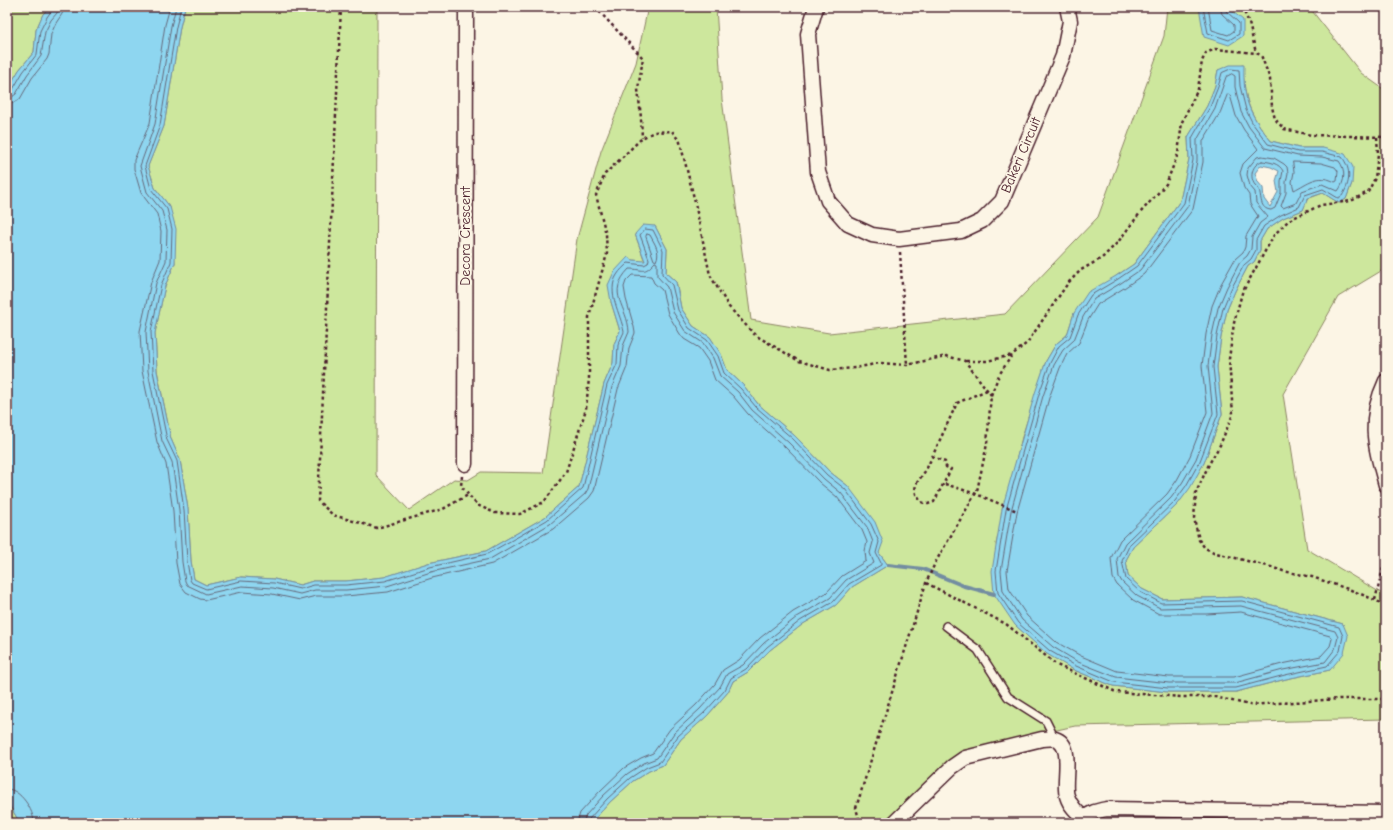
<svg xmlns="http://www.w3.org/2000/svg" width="1393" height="830" font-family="'Comic Neue',sans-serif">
<rect width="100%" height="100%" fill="#fcf5e5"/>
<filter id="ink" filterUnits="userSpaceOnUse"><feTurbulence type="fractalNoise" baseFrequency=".025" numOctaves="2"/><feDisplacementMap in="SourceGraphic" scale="8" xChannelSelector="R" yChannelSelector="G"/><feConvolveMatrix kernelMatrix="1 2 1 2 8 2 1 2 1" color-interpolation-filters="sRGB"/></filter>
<g filter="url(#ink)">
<!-- green -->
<g fill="#cde79d" stroke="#8c8364" fill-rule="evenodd">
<polygon points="7,7 50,7 43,14 36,30 34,52 19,70 7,90"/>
<path d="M185,7H377L376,475L409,510L454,479L468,480L481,472L543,473L577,239L601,151L636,63L648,7H716L722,99L751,320L829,333L1005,314L1098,217L1164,36L1167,7H1309L1361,73L1386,91V268L1338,297L1283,394L1307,549L1386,596V719L1075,726L962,751L885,823H591L610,802L633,781L649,771L663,765L681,739L707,716L728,692L733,681L748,672L770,650L803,624L836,605L852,587L888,565L879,553L848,486L830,472L795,436L758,404L744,386L727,370L721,354L710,337L693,326L681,308L676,282L666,273L667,249L655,226L635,234L645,262L633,260L611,302L620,331L614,344L613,363L604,384L579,487L545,517L486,551L428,563L385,577L346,581H313L300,585L274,579L241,577L206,585L194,579L191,561L188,509L180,460L171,439L157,370L155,333L165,286L175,263L170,207L155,188L148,166L164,126L180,27ZM1243,65C1244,101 1249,113 1271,141L1299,148H1323L1352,183L1346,199L1339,203L1323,193L1307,199L1303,210L1283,218L1267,229L1260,241V250L1254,262L1248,266L1235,291L1227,310L1221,337L1217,367L1222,414L1204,463L1178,504L1133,547L1126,560L1128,576L1142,589L1162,599L1242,597L1343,624L1330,670L1286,679L1236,692H1168L1113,686L1074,670L1048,654L1015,625L996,544L1022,437L1046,361L1056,344L1067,335L1074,313L1116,276L1134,264L1180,201L1189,159L1188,137L1207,106L1215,86L1218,70Z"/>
<polygon points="7,801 20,823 7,823"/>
</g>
<!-- water -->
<g fill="#8ed6f0" stroke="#738da1" fill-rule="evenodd">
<polygon points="50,7 185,7 180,27 164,126 148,166 155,188 170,207 176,229 175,263 165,286 155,333 157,371 171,439 180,460 188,509 191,561 194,579 206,585 241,577 274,579 300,585 313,581 346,581 384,577 428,563 486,551 519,532 545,517 579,487 604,384 613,363 614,344 620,331 611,302 608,285 614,272 628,257 633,260 645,261 635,234 643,225 655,226 667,249 666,273 676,282 681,308 693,326 710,337 721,354 727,370 744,386 758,404 795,436 830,472 848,486 875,522 883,542 879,553 888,565 852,587 836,605 803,624 770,650 748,672 733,681 728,692 707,716 681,739 663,765 649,771 633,781 610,802 591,823 20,823 7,801 7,90 19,70 34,52 36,30 43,14"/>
<polygon points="1199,7 1227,7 1243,20 1243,36 1229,45 1204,37"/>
<path d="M1230,65H1244C1243,101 1249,113 1271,141L1299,148H1323L1345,154L1353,167L1352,183L1346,199L1339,203L1323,193L1308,198L1303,210L1283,218L1267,229L1260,241V250L1254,262L1248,266L1235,291L1227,310L1221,337L1217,367L1222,414L1204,463L1190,488L1178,504L1133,547L1126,560L1128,576L1142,589L1162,599L1242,597L1343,624L1348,636L1344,653L1330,670L1286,679L1236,692H1168L1113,686L1074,670L1047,654L1015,625L994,594L992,571L1002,509L1035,393L1046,361L1056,344L1067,335L1074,313L1088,292L1116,276L1134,264L1180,201L1189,159L1188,137L1207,106L1215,86L1218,70ZM1261,165L1271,167L1279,171L1276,181L1278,192L1270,207L1264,199L1263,188L1258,182L1255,173Z"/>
</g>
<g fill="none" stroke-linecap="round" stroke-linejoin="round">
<!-- shore -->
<g stroke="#65687a" stroke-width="1">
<polyline points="170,7 165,25 150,123 134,160 134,169 141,193 157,214 161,231 160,260 151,282 140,331 142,371 157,442 166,464 173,511 176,563 180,584 186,592 200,599 206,600 242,592 272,594 300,600 316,596 346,596 388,592 432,578 492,564 553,529 589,498 594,491 618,389 627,367 629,348 635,333 634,327 626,299 624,287 626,281 632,275 651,276 654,283 662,290 668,314 680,334 684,339 699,348 708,361 715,380 733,396 748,414 785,447 820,483 837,497 862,530 867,542 865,551 866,561 842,576 826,593 793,612 760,638 739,660 723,670 715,684 696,705 670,729 653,753 641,758 624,768 600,791 580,813 577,823"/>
<path d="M176,7L171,26L155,124L140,166L147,192L162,211L167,230L166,261L156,283L146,332L148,371L162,441L172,462L179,510L182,562L185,581L187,585L206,594L242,586L273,588L300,594L315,590H346L387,586L431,572L490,559L550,524L585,494L588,489L612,387L621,366L623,346L629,332C628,306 605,294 629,269C645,269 643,275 655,262L657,263V276L667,287L673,312L685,331L703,343L713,358L720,376L738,392L752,410L789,443L824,479L841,493L867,527L873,542L870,553L874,563L846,580L830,598L797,617L764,643L743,665L727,674L720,687L700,709L674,733L657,758L644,763L627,774L603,796L586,815L583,823"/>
<path d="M181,7L176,27L160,125L145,166L151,189L167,209L172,229L171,262L161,285L151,332L153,371L167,440L177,461L184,510L187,561L190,580L192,583L206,589L241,581L274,583L300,589L314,585H346L385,581L430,567L487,554L521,535L547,520L583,488L607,385L617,364L618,345L624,332C621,314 606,292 617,275C620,270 624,267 628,263L644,265L648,263L649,259L640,235L645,229L653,230L663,250L662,274L672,285L678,310L689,328L707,340L718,356L724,373L741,389L756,407L793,439L827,475L845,489L871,524L879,542L876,553L881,563V565L849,584L833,602L800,621L767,647L746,669L731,678L725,690L704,713L678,736L660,762L647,767L630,778L607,799L589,819L588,823"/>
<polyline points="1203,7 1208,33 1229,40 1239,34 1239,23 1226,11 1225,7"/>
<polyline points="1208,7 1212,30 1228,35 1234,31 1234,25 1222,14 1220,7"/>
<path d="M1231,69L1239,70L1240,86L1246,110L1253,124L1268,144L1298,152H1322L1342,157C1352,170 1350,183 1342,196L1338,198L1323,189L1305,195L1299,207L1281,215L1264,226L1256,240V250L1251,259L1244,265L1231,289L1223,308L1217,336L1213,367L1218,414L1200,461L1186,486L1175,501L1130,544L1122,561L1126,579L1140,592L1161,603L1242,601L1339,627L1343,636L1340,651L1327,666L1285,675L1236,688H1168L1114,682L1076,666L1050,651L1018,623L998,593L996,571L1006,510L1039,394L1050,363L1059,346L1070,337L1078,315L1091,295L1118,279L1137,266L1184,203L1193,160L1192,138L1210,107L1218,87L1222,73Z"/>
<path d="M1232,74L1235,76V87L1241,112L1249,127L1265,148L1298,156L1322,157L1339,161C1346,170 1345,182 1338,191L1322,184L1302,191L1296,203L1283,208L1281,206L1286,193V182L1288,173L1287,167L1284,164L1274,158L1262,156L1257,157L1248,168L1247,175L1250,186L1255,192L1256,203L1268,217L1260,223L1252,237L1251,249L1247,256L1240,262L1227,287L1218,308L1212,335L1208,366L1213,413L1196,459L1182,483L1171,498L1125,543L1117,559L1119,577L1122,582L1137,596L1160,608L1241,606L1335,631L1338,637L1335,649L1325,662L1283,670L1235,683H1169L1116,677L1078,662L1053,647L1022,620L1003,591L1001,571L1011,511L1043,396L1054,365L1063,350L1074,340L1083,317L1094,299L1121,283L1140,270L1188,206L1197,161V140L1215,109L1226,77Z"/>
<polyline points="7,93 12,91 23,72 37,54 40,31 47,17 52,10 53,7"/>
<polygon points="1228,94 1230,95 1236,116 1244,130 1258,149 1243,164 1240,173 1244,188 1249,195 1250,204 1258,216 1246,236 1245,247 1243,252 1235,259 1221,284 1212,306 1206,334 1202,366 1207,412 1190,456 1177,480 1167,494 1120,540 1111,558 1113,578 1117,585 1133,600 1159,614 1206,614 1241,612 1330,636 1332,639 1330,646 1321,656 1282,664 1234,677 1169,677 1117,671 1081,656 1056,642 1027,616 1009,589 1007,571 1017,512 1049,398 1060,368 1067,354 1079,343 1088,320 1098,304 1124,288 1144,274 1193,209 1203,162 1203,141 1220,113"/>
<polyline points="7,98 12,97 16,94 27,75 41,56 45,32 51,20 57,13 58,7"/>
<polyline points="7,104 13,103 20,99 32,78 47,59 49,54 51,34 56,23 62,14 64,7"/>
<path d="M1262,161C1270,162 1279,163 1283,171L1281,181V193L1275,208L1271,210C1259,209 1262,197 1259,190C1259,188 1256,186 1255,185C1249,177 1252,164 1262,161Z"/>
<path d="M1293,162L1321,163L1335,167L1338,171L1337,181L1335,182C1318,173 1308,183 1294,190L1292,182L1294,172Z"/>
<path d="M647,234L650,235C654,243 661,251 656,261L654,260L646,237Z"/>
<path d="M7,789C20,789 34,810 34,823"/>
</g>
<!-- stream -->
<polyline stroke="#738da1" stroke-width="4" points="888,565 923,569 964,586 994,594"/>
<!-- lane casing -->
<g stroke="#4a1f2b" stroke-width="10">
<polyline id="lane" points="946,626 978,650 1008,697 1046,721 1055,739"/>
</g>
<!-- street casing -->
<g stroke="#4a1f2b" stroke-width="17">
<g id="street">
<polyline points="816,7 808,34 818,172 828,201 848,224 872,235 899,239 961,231 982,221 1002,201 1063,56 1070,21 1067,7"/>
<path d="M1386,381C1367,421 1375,445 1386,485"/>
<polyline points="465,464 466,7"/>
<path d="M894,823L952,767L965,758L1042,739C1046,739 1051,738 1055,739C1075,745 1062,782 1067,796C1070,806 1077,812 1084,818"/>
<path d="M1081,823C1087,813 1096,811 1107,809L1386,813"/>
</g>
</g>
<!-- path -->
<g stroke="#4a1f2b" stroke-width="2.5" stroke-dasharray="3 3" stroke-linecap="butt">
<polyline points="341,7 318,501 333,515 377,528 443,509 468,495"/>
<polyline points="595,7 643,58 638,89 641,118 642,138"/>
<polyline points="1242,7 1249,23 1256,53"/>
<polyline points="1377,137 1378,154 1375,178 1368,192 1351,201 1321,205 1289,220 1274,235 1242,293 1234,323 1229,359 1233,414 1220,445 1209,464 1196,493 1194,518 1199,540 1205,548 1216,553 1271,567 1283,571 1312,577 1351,590 1375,600 1386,606"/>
<polyline points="900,252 907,365"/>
<polyline points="966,361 987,361 1012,355"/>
<polyline points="991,395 999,375 1012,355 1027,343 1068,283 1081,270 1102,258 1118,242 1140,213 1166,184 1178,154 1182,122 1198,89 1202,61 1206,53 1215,49 1256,53 1261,55 1270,79 1272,107 1275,119 1284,129 1311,135 1386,137"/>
<polyline points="932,456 945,462 946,467 951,469 934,502 928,504 921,502 916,494 915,490 916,484 926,470 957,403 987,390"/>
<polyline points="462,476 461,486 477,505 495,513 520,514 544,502 566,472 586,409 589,378 589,317 607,254 606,234 596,195 605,174 642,138 654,132 672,131 680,142 694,198 710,275 729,307 755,335 799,361 830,370 855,368 880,363 907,365 946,356 965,361 991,395 987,444 977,491 935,563 926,583 856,808 859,819 863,823"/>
<polyline points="945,484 976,494 1017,511"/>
<polyline points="926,583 1006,624 1057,665 1116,692 1181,697 1215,697 1250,705 1339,699 1386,699"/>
<polyline points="1375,600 1386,557"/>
</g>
<!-- lane -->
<use href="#lane" stroke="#fcf5e5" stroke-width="7"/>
<!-- street -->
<use href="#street" stroke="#fcf5e5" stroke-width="14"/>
</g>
</g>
<g text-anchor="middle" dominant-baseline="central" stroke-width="3.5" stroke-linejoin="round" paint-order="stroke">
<!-- street labels -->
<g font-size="14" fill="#4a1f2b" stroke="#fcf5e5">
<text transform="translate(1021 155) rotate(-67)">Bakeri Circuit</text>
<text transform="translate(465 236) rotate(-90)">Decora Crescent</text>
</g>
</g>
<!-- margin -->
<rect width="1393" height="830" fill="none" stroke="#fcf5e5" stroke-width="24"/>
<rect x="12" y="12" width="1369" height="806" fill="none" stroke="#4a1f2b" stroke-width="1.5" filter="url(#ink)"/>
</svg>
